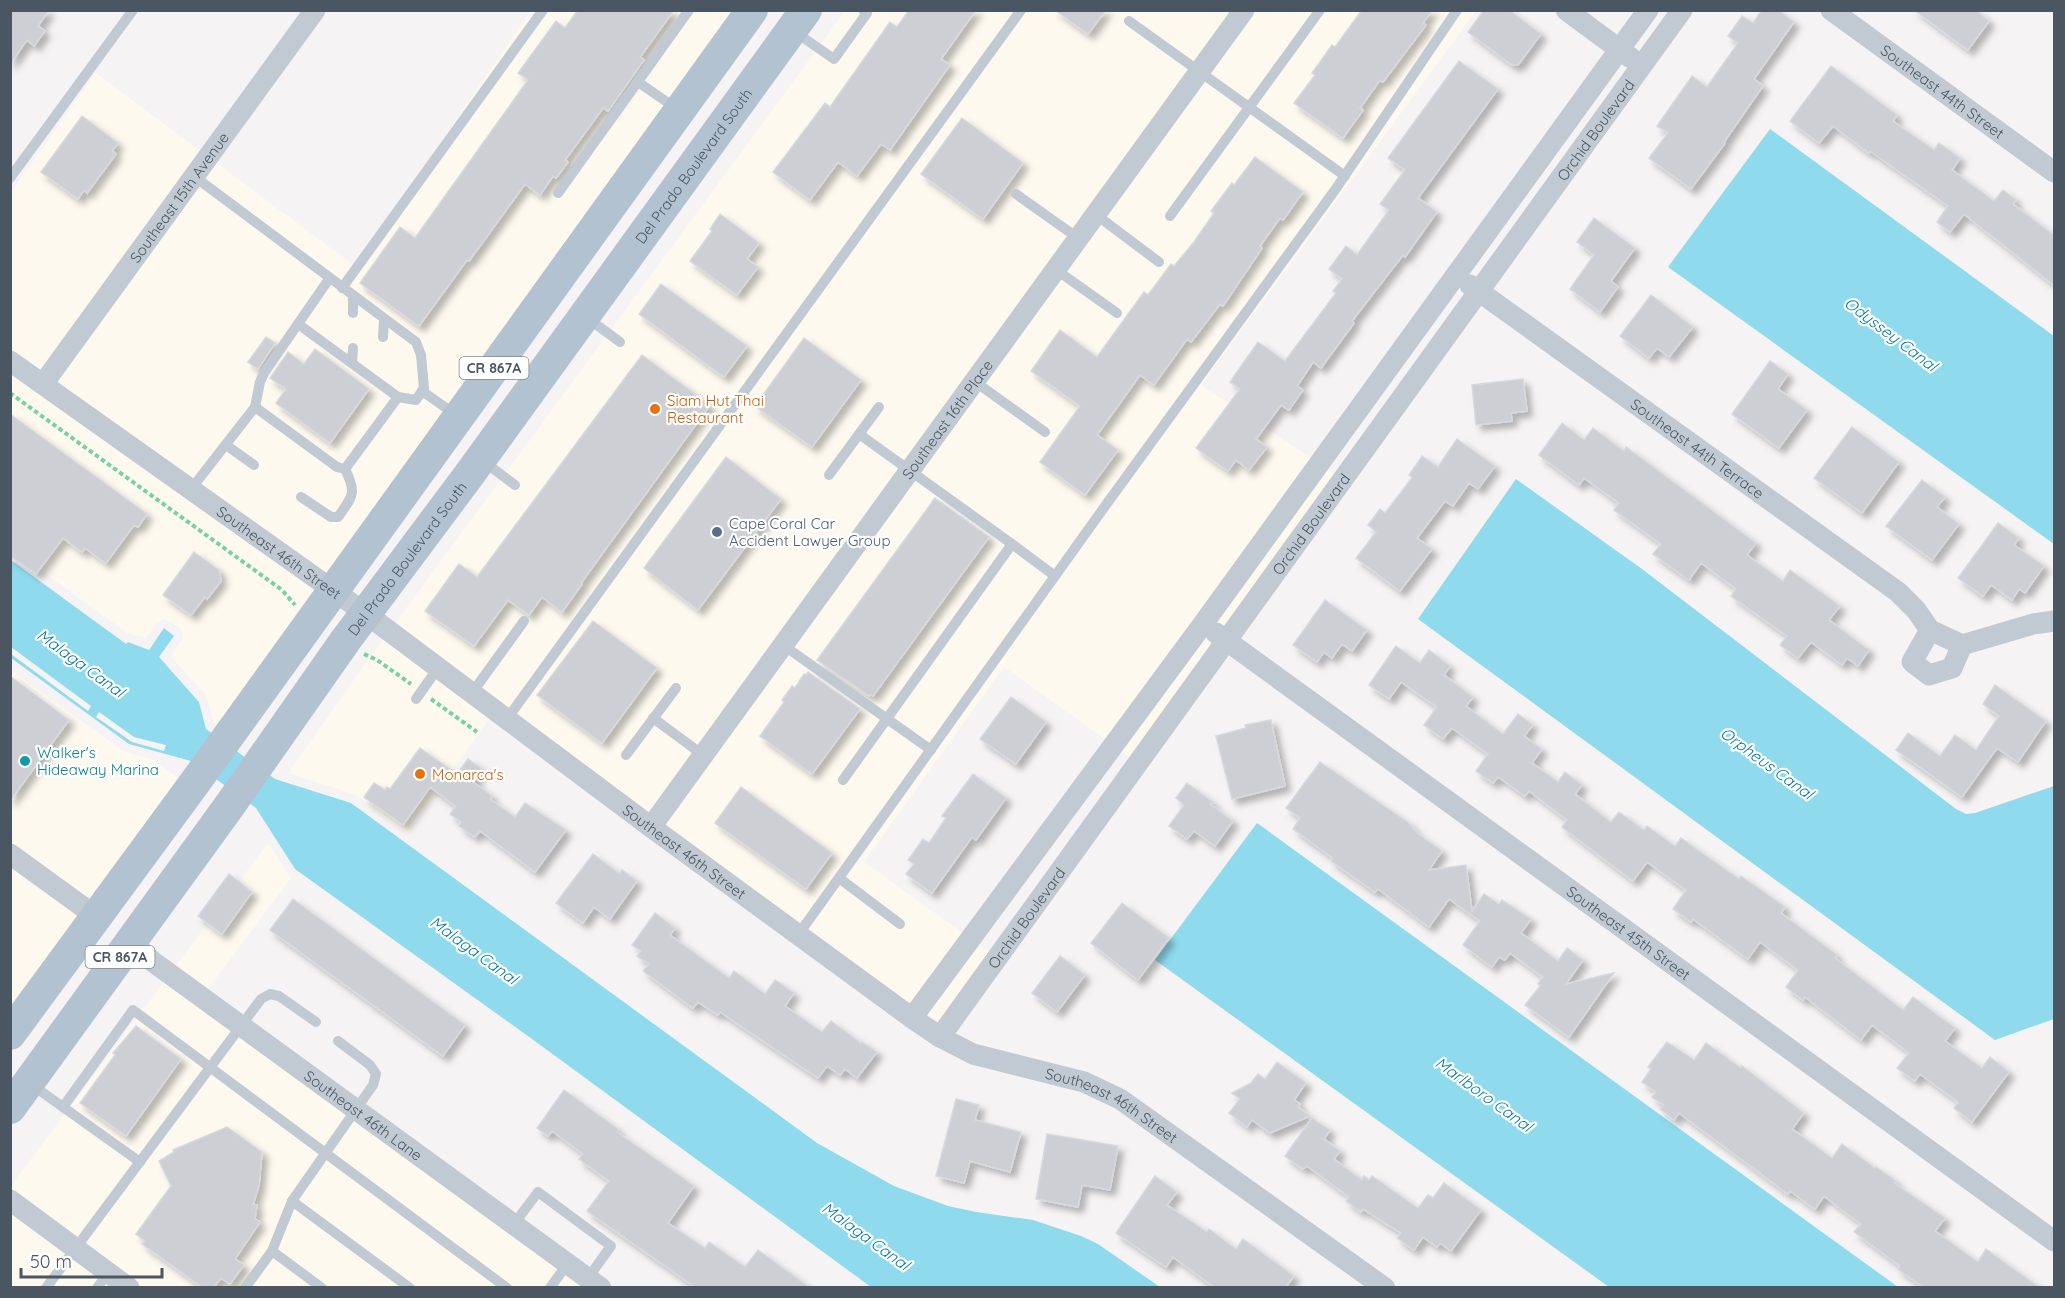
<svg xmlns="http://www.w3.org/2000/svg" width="2065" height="1298" font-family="Quicksand,sans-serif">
<defs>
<filter id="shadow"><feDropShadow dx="5.5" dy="5.5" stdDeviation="3" flood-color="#0004"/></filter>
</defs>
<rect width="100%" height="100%" fill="#f5f3f3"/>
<!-- commercial -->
<g fill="#fdf9ef">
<polygon points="531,11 737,11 220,727 214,723 206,695 170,656 183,638 183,633 180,628 165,619 157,623 146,638 127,633 11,548 11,192 96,73 355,266"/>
<polygon points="845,11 1476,11 1201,385 1338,476 1142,766 1004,667 864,862 995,956 949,1028 897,996 495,711 407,834 356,795 288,773 365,664"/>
<polygon points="11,670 123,751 154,760 181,780 11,1011"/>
<polygon points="268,843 291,878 200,1000 599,1287 11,1287 10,1187"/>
</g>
<!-- water -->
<g fill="#90daee">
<polygon points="1770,129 2054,336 2054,544 1668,267"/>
<polygon points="1516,479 1642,569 1956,809 1966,814 1975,813 2054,786 2054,1019 1995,1040 1418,619"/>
<polygon points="11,560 126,644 128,642 149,650 164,628 174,636 159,657 199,702 206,729 275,779 351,803 817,1143 894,1186 948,1206 976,1212 1033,1220 1081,1236 1098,1244 1160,1287 871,1287 532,1039 295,869 256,808 191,761 129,744 11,658"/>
<polygon points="1257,823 1898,1287 1609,1287 1155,960"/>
</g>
<!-- pier -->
<g fill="#f5f3f3">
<polygon points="11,647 91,706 88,711 11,654"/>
<polygon points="99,712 134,737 166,745 164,751 132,742 96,717"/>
</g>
<!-- building -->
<g fill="#cdcfd5" stroke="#d7d9de" stroke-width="1.5" filter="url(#shadow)">
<polygon points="10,10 49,10 38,26 45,31 34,46 27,40 10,64"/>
<polygon points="578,10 674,10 640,57 644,60 608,111 603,108 565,160 568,162 556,178 553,176 540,195 525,184 469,261 467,260 419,326 360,283 400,227 415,238 528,80 518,73 556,21 565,28"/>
<polygon points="909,10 976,10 941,59 950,65 890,150 881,144 857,176 838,162 810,200 773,172 825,103 830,107 890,22 897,27"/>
<polygon points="1055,10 1106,10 1088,34"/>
<polygon points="1362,10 1432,10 1423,23 1426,25 1383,82 1380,80 1360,108 1363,110 1343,138 1294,103 1315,75 1312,73 1332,45 1335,47"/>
<polygon points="1484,10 1509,10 1541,34 1518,65 1512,65 1468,32"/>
<polygon points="1762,10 1778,10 1794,22 1754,79 1763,86 1724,142 1725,143 1691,189 1649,158 1668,133 1657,126 1692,76 1707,87 1738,43 1728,36 1742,16 1753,23"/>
<polygon points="1914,10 1976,10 1989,21 1968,50"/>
<polygon points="1459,61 1498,89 1418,198 1437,212 1405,257 1403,255 1352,321 1354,323 1321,368 1313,362 1297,386 1303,390 1289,410 1281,405 1256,439 1267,447 1249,470 1236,460 1228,471 1196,448 1240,389 1230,382 1258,342 1285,361 1336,293 1333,291 1342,279 1329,269 1346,246 1357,255 1389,210 1380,204 1405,170 1388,158"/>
<polygon points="1831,66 1897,115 1893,121 1934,150 1939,143 1960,158 1952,170 1994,201 2003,190 2016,200 2013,204 2055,236 2055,286 1964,214 1950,232 1937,222 1948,206 1870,151 1869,153 1833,126 1819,143 1790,121"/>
<polygon points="82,116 118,143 112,151 116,154 87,193 84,190 78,199 41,172"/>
<polygon points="962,118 1023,163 983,219 921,174"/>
<polygon points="1255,157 1303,192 1283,220 1280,218 1260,246 1262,248 1223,306 1220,304 1191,342 1187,339 1154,385 1140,375 1097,435 1118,450 1085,495 1040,462 1080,406 1031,371 1060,330 1097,357 1144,292 1148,295 1171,264 1174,266 1194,242 1214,213 1211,211 1232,183 1234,185"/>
<polygon points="720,214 759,243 747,259 758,267 737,295 690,261 712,231 710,229"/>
<polygon points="1594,218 1635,248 1611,281 1618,287 1600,312 1570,289 1594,255 1577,242"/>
<polygon points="661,284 747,346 724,377 639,314"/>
<polygon points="1651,295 1693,327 1669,357 1657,348 1649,358 1620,336"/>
<polygon points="266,337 275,343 258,369 248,362"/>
<polygon points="804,338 861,380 812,447 755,406"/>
<polygon points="315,349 369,389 330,443 276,403 286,389 270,378 288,352 304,364"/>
<polygon points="642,355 710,405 581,583 582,584 562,612 542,597 529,615 508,600 474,646 425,611 459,564 477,577"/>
<polygon points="1770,361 1788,374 1778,389 1807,410 1779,448 1732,414"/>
<polygon points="1523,379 1527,411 1511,413 1512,421 1476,425 1472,385"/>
<polygon points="10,414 147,514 138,527 134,525 106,563 85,548 82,552 63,538 36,574 10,556"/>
<polygon points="1562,423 1584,440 1593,428 1624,451 1626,447 1756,543 1747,555 1783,581 1790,570 1840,606 1829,620 1869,650 1858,666 1847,658 1842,665 1811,642 1798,658 1780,645 1787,636 1731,596 1736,589 1701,563 1689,580 1653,554 1661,544 1614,510 1619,503 1584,478 1579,485 1539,455"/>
<polygon points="1852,427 1899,462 1862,513 1814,478"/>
<polygon points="1457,439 1495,466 1478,489 1469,483 1453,506 1445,501 1417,538 1432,549 1400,591 1356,558 1376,532 1368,525 1380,509 1385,513 1412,478 1409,475 1422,456 1438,467"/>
<polygon points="726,457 781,499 698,610 644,568"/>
<polygon points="1922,480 1945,497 1937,507 1959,524 1932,560 1886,526"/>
<polygon points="935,498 989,537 873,696 870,694 869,696 817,660"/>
<polygon points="1998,523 2019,538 2014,545 2044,566 2025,593 2019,589 2012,600 1991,585 1983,596 1958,578"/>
<polygon points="194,552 219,570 221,581 207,599 205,597 191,615 163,595"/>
<polygon points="1325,600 1367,630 1352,651 1342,644 1332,658 1324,652 1317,662 1293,645"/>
<polygon points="593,621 657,668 602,743 537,695"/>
<polygon points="1396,646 1420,663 1429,650 1450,666 1444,675 1473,697 1466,706 1503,734 1518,714 1533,725 1524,736 1542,749 1532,763 1558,782 1565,772 1582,785 1575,794 1611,822 1619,812 1644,830 1647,826 1675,846 1681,838 1739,879 1741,876 1785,907 1781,913 1837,955 1835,958 1903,1010 1913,997 1955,1028 1945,1041 1982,1068 1990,1057 2009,1072 1972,1122 1954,1108 1958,1102 1920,1074 1915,1081 1897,1068 1909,1053 1872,1025 1861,1040 1805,997 1803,1000 1786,987 1798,970 1760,942 1748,959 1693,919 1691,922 1673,909 1686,890 1647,862 1633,881 1562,827 1567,820 1529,791 1525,796 1498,777 1493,783 1476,771 1488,754 1452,728 1443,739 1424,725 1437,707 1401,682 1389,699 1369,685"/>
<polygon points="808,672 860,709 812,774 760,736 784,702 782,700 792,686 795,688 804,674 806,675"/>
<polygon points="10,676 69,720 10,801"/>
<polygon points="1995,685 2046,721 2018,762 1997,748 1962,797 1896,750 1908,733 1940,756 1955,735 1976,750 1999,716 1983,704"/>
<polygon points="1011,697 1046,722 1016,764 980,739"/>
<polygon points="1271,720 1285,786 1232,799 1216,736 1246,728 1245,725"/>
<polygon points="420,748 457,774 468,759 482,769 473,782 492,796 490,799 515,817 525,803 566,830 535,872 480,831 475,837 459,826 461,822 450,814 456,806 430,787 403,825 364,797 374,783 385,790 387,787 390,789"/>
<polygon points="1320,762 1409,823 1417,833 1442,851 1429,870 1466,865 1472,911 1484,894 1499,904 1502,900 1531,919 1521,933 1558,961 1567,948 1583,960 1566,984 1614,973 1569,1037 1525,1005 1540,986 1538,984 1543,977 1510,953 1505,960 1499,957 1492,967 1463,945 1480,921 1449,899 1429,927 1378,889 1375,892 1331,861 1333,858 1293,829 1300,818 1286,808"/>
<polygon points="973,774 1006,798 976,840 972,837 932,893 906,874 914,864 908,860 923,839 929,843 946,818 942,816"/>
<polygon points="1187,783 1214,803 1210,804 1233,821 1215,846 1194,831 1187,839 1169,826 1184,805 1176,798"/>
<polygon points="741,787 832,853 806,889 715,823"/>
<polygon points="593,854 620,874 622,870 637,881 610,919 594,907 583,923 556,903"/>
<polygon points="229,874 252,892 222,934 198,916"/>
<polygon points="293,899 465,1025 443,1056 270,930"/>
<polygon points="1122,903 1169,938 1138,980 1091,943"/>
<polygon points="655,913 675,928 670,935 729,978 734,971 765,994 775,980 794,993 785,1006 822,1032 831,1021 861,1043 862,1042 877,1052 857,1078 845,1069 840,1075 827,1066 818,1078 720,1012 718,1015 698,1002 693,1008 643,971 649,964 637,956 641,951 632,945"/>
<polygon points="1060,956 1085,975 1057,1012 1032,993"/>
<polygon points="136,1026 181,1059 126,1136 80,1103 115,1055 113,1053"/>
<polygon points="1667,1042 1694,1060 1706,1043 1741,1068 1742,1066 1804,1113 1792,1129 1832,1158 1842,1144 1875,1168 1876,1167 1896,1181 1894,1183 1945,1218 1935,1231 1978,1262 1986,1249 2039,1287 1923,1287 1898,1269 1900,1266 1854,1232 1861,1224 1824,1196 1815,1209 1790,1191 1788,1194 1679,1113 1674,1120 1660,1109 1664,1105 1652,1097 1656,1092 1642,1082 1651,1069 1648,1067"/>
<polygon points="1277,1062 1306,1083 1294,1100 1300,1104 1298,1107 1310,1116 1270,1133 1252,1120 1247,1127 1229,1113 1240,1099 1232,1093 1251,1083 1258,1074 1265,1079"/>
<polygon points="564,1090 618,1129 617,1132 694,1186 668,1223 705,1248 709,1242 745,1267 758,1250 809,1287 695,1287 587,1211 609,1181 579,1159 583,1154 552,1131 548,1136 537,1128"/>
<polygon points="956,1099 979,1105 975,1120 1021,1132 1010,1172 970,1161 964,1183 936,1176"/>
<polygon points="1312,1118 1330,1130 1324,1139 1340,1151 1334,1159 1362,1180 1364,1176 1369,1180 1372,1176 1418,1208 1428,1195 1433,1198 1444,1183 1481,1210 1451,1251 1440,1243 1437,1247 1423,1237 1414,1250 1397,1238 1401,1233 1363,1209 1361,1212 1346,1201 1349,1197 1307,1166 1303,1169 1285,1156"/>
<polygon points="227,1127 262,1152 259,1185 253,1205 257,1205 255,1219 260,1222 235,1259 244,1265 230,1284 221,1278 214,1287 202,1287 142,1244 145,1241 136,1234 171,1186 159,1161 174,1152 173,1150"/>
<polygon points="1047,1134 1118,1146 1110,1190 1082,1185 1078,1207 1036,1199"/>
<polygon points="1155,1176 1177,1192 1167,1205 1207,1232 1209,1229 1236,1249 1243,1239 1294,1276 1286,1287 1214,1287 1173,1257 1166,1267 1116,1233"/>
</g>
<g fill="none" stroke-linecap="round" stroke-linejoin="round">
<!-- path -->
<g stroke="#7ad0a6" stroke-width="4" stroke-dasharray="4.5 3" stroke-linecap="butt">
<polyline points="10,393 282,590 295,605"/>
<polyline points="364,654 377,660 411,684"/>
<polyline points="431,699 477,732"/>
</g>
<!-- service -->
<g stroke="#c1cad2" stroke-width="10">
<polyline points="1129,21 1345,176"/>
<polyline points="795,32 834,59 867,13 863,10"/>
<polyline points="638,82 677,109"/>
<polyline points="10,178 133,10"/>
<polyline points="558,193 689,10"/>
<polyline points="1016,194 1078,238"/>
<polyline points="1095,214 1159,262"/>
<polyline points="1170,216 1320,10"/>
<polyline points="1055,269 1117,313"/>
<polyline points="342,288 543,10"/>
<polyline points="353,313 353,296"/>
<polyline points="586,317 620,342"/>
<polyline points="298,324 398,397"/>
<polyline points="383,337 384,319"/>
<polyline points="352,363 353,348"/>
<polyline points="974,381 1045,432"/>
<polyline points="422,391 456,415"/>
<polyline points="255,407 260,382 264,373 329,279"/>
<polyline points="859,434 1012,544"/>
<polyline points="226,445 254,465"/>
<polyline points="483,461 515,485"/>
<polyline points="829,475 879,407"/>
<polyline points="191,489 255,407 337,467 345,469 398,397 416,400 424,388 421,355 416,342 195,177"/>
<path d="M301,497L331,517H338C353,496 357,493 345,469"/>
<polyline points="783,645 931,750"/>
<polyline points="472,693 524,621"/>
<polyline points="416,699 438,668"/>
<polyline points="653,718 703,755"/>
<polyline points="507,719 1021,10"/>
<polyline points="626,755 676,688"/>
<polyline points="843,780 1012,544 1055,576"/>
<polyline points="839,878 900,924"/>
<polyline points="798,935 1108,502 1335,190 1457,10"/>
<polyline points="32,1085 140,1162"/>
<polyline points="63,1107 133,1010 507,1288"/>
<polyline points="292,1201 410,1288"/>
<polyline points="514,1224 538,1192 611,1246 588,1278"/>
<polyline points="272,1251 322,1288"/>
<polyline points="46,1288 261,999 270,994 279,996 316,1022"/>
<polyline points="97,1288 108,1273"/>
<polyline points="245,1288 272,1251 292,1201 373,1085 376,1074 370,1065 338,1041"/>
<polyline points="550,1288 568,1263"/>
</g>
<!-- minor -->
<g stroke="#c1cad2" stroke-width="21">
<polyline points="1566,10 1631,58"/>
<path id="s1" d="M1831,10L2054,172"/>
<path id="s2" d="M1470,285L1898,592L1916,610L1930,630L1962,645"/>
<path id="s3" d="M10,361L365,613L651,827L912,1018L940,1037L973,1054L1084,1082L1120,1099L1385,1288"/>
<path id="s4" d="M43,384L315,10"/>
<polyline points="1930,630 1912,662 1929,675 1952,668 1962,645 2033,624 2054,621"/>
<path id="s5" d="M1216,633L2054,1241"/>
<path id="s6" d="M651,827L1244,10"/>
<polyline points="10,854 83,907 94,919"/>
<path id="s7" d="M133,938L138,948L152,961L601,1288"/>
<polyline points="912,1018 1203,624 1648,10"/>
<path id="s8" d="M940,1037L1682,10"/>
<polyline points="10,1200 129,1288"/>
</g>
<!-- primary -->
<g stroke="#b3c2d1" stroke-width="32">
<polyline points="10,1034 196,781 752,10"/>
<path id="s9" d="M10,1108L230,805L345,641L469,475L806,10"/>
</g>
</g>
<!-- markers -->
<g fill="#e8710a" stroke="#fff" stroke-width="2">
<circle cx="655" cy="409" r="6"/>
<circle cx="420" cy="774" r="6"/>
</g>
<circle fill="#5c6f8a" stroke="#fff" stroke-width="2" cx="717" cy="532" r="6"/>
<circle fill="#0f9aa8" stroke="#fff" stroke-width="2" cx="25" cy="761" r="6"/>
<g text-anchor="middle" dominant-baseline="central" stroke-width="4.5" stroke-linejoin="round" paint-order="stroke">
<!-- shield labels -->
<g fill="#fff" stroke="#808990" stroke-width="1.5">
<rect x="459.5" y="357" width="69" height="22" rx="4.5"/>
<rect x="85.5" y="946" width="69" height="22" rx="4.5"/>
</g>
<g font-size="14" font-weight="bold" fill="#4a5661">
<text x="494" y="368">CR 867A</text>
<text x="120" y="957">CR 867A</text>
</g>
<!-- street labels -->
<g font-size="15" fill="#4a5661" stroke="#fff">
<text stroke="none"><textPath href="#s1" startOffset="138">Southeast 44th Street</textPath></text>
<text stroke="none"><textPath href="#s8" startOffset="1119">Orchid Boulevard</textPath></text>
<text stroke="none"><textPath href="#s9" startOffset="1164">Del Prado Boulevard South</textPath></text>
<text stroke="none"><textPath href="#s4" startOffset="231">Southeast 15th Avenue</textPath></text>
<text stroke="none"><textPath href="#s6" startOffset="504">Southeast 16th Place</textPath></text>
<text stroke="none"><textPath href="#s2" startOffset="280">Southeast 44th Terrace</textPath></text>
<text stroke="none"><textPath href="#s8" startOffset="633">Orchid Boulevard</textPath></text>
<text stroke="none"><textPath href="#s3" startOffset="330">Southeast 46th Street</textPath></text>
<text stroke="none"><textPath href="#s9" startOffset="678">Del Prado Boulevard South</textPath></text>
<text stroke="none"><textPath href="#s3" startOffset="834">Southeast 46th Street</textPath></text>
<text stroke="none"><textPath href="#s8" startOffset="147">Orchid Boulevard</textPath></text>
<text stroke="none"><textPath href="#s5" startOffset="510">Southeast 45th Street</textPath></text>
<text stroke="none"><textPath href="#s3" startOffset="1336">Southeast 46th Street</textPath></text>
<text stroke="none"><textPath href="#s7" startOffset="292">Southeast 46th Lane</textPath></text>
</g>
<!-- food labels -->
<g font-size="15" fill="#c56008" stroke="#fff" text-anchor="start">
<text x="667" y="400">Siam Hut Thai<tspan x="667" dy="17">Restaurant</tspan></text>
<text x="432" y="774">Monarca's</text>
</g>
<!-- service labels -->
<g font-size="15" fill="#4e5e75" stroke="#fff" text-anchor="start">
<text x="729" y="523">Cape Coral Car<tspan x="729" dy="17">Accident Lawyer Group</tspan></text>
</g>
<!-- culture labels -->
<g font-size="15" fill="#0d838f" stroke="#fff" text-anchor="start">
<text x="37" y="752">Walker's<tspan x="37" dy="17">Hideaway Marina</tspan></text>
</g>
<!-- water labels -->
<g font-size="16" font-style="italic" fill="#0c7c9b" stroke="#fff">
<text transform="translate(1891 334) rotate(37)">Odyssey Canal</text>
<text transform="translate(81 663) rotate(36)">Malaga Canal</text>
<text transform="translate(1767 763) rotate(36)">Orpheus Canal</text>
<text transform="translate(474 950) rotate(36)">Malaga Canal</text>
<text transform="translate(1484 1094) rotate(36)">Marlboro Canal</text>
<text transform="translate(866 1236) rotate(36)">Malaga Canal</text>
</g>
</g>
<!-- border -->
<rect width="2065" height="1298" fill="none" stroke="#4a5661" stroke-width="24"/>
<!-- scale -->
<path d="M21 1268v9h141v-9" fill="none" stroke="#4a5661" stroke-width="3"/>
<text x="30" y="1268" font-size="18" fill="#4a5661" stroke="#ffffff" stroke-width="4.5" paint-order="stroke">50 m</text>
</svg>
